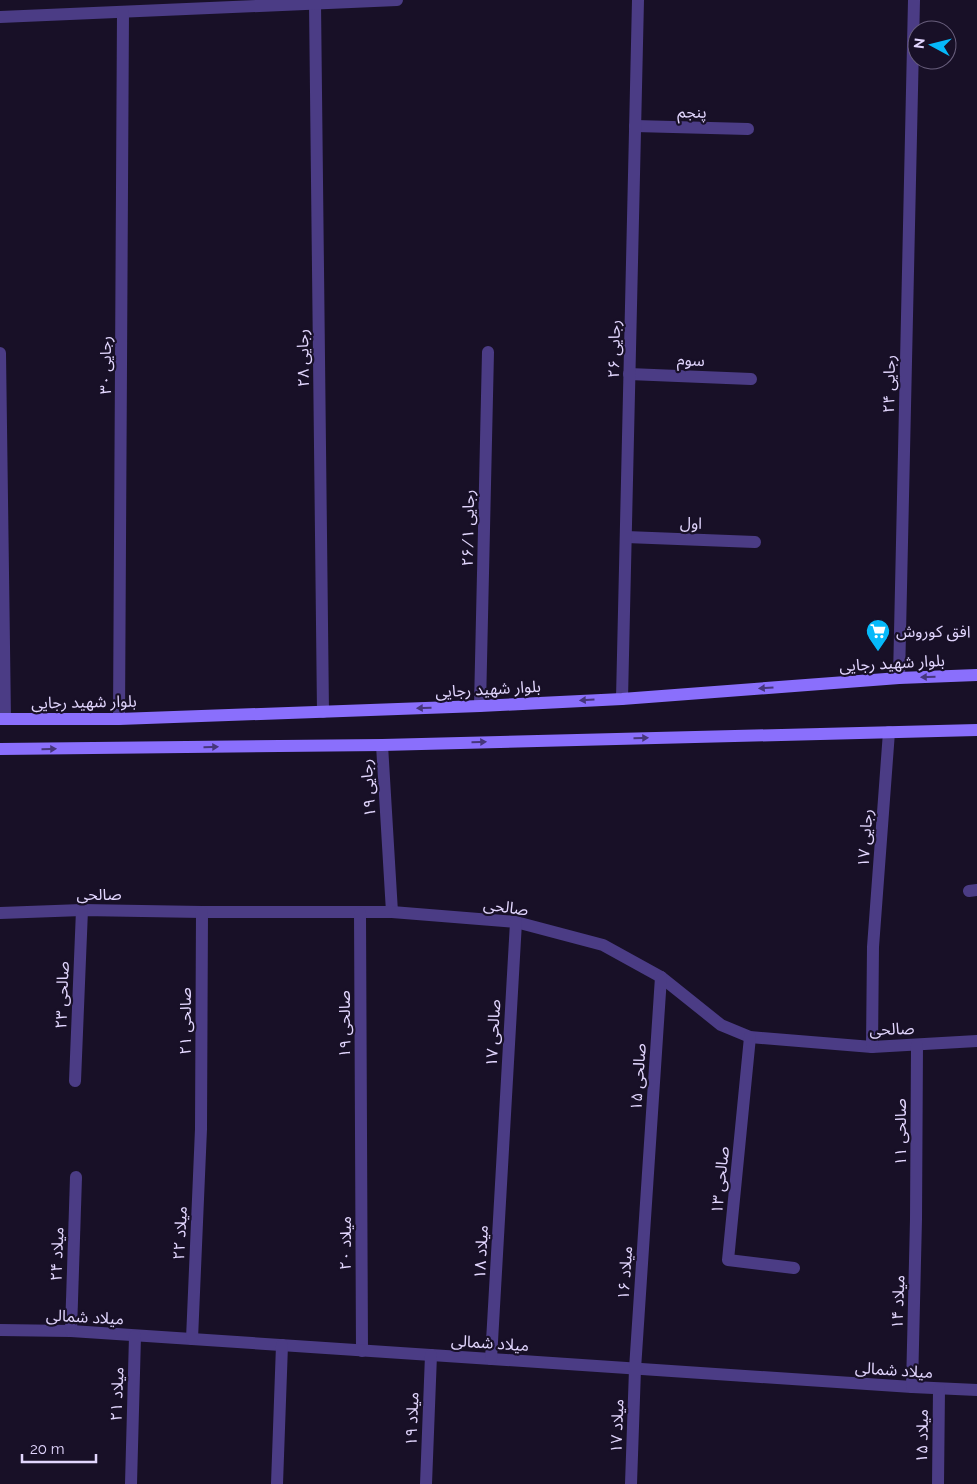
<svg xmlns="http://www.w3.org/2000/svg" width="977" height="1484" font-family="Raleway,'Noto Sans Arabic',sans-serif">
<rect width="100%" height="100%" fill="#181027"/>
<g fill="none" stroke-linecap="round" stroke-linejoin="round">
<!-- street -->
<g stroke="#4b3c85" stroke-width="12">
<polyline points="315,3 323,712"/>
<polyline points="0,17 397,0"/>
<polyline points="635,126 748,129"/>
<polyline points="0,353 5,719"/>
<polyline points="629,374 751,379"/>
<polyline points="626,537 755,542"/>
<polyline points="899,678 914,0"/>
<polyline points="622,699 638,0"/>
<polyline points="480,706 488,352"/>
<polyline points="119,719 123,12"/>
<polyline points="382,745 392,912"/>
<polyline points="969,891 977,890"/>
<polyline points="0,913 82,910 202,912 392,912 516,922 603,945 661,977 721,1025 750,1037 872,1047 977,1041"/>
<polyline points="360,913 362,1351"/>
<polyline points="750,1037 728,1260 794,1268"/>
<polyline points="872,1047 873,947 889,732"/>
<polyline points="75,1081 82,910"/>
<polyline points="0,1330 71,1331 912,1387 977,1390"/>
<polyline points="71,1331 76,1177"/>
<polyline points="192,1339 201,1129 202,912"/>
<polyline points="491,1359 516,922"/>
<polyline points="912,1387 916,1219 917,1045"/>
<polyline points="131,1484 135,1336"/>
<polyline points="277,1484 282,1345"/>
<polyline points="426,1484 431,1355"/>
<polyline points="631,1484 635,1369 661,977"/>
<polyline points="938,1484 939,1389"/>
</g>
<!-- secondary -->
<g stroke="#8a6ffc" stroke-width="12">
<polyline points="0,719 119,719 480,706 622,699 899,678 977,675"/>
<polyline points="0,749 382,745 977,730"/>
</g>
</g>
<!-- one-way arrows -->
<defs><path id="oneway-solid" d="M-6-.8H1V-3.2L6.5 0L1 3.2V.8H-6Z" transform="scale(1.25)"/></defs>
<g fill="#46367c">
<use href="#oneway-solid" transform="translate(928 677) rotate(179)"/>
<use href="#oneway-solid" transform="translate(766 688) rotate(176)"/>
<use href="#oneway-solid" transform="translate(587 700) rotate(177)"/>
<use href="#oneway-solid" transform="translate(424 708) rotate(178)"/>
<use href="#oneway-solid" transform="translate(641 738) rotate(-1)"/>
<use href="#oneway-solid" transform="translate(479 742) rotate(-2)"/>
<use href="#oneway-solid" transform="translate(211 747) rotate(-1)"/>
<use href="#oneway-solid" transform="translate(49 749) rotate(-1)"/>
</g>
<!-- icons -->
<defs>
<g id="supermarket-pin" transform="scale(1.25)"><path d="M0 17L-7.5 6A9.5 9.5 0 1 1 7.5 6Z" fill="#06b9fa" stroke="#181027"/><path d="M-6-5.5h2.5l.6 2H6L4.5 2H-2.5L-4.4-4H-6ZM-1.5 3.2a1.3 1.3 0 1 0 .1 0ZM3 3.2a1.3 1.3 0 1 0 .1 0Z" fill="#fff"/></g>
</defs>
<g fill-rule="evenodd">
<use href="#supermarket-pin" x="878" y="631"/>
</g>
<g text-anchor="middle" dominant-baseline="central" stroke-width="4.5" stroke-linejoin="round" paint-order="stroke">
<!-- street labels -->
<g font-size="16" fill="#e2d6fe" stroke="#181027">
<text transform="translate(692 112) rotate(1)">پنجم</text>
<text transform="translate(614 349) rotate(-89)">رجایی ۲۶</text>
<text transform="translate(303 358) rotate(-91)">رجایی ۲۸</text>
<text transform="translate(691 360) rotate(3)">سوم</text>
<text transform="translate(105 365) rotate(-90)">رجایی ۳۰</text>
<text transform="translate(889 384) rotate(-89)">رجایی ۲۴</text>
<text transform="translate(691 523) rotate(2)">اول</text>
<text transform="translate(468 528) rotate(-89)">رجایی ۲۶/۱</text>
<text transform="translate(892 663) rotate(-3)">بلوار شهید رجایی</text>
<text transform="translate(488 689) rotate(-3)">بلوار شهید رجایی</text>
<text transform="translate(84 702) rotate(-1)">بلوار شهید رجایی</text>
<text transform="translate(368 788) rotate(-94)">رجایی ۱۹</text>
<text transform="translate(865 838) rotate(-86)">رجایی ۱۷</text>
<text x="99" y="894">صالحی</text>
<text transform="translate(506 907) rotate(8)">صالحی</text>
<text transform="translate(62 995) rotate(-88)">صالحی ۲۳</text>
<text transform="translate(185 1021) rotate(-90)">صالحی ۲۱</text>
<text transform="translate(344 1024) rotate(-90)">صالحی ۱۹</text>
<text transform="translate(892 1029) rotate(-2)">صالحی</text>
<text transform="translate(493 1033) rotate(-87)">صالحی ۱۷</text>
<text transform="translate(638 1077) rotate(-86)">صالحی ۱۵</text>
<text transform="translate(900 1132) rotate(-90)">صالحی ۱۱</text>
<text transform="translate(720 1180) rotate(-84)">صالحی ۱۳</text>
<text transform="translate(180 1233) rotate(-87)">میلاد ۲۲</text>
<text transform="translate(345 1243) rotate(-90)">میلاد ۲۰</text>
<text transform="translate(481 1252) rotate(-87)">میلاد ۱۸</text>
<text transform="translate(57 1254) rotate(-88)">میلاد ۲۴</text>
<text transform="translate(625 1273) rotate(-86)">میلاد ۱۶</text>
<text transform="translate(898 1302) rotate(-88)">میلاد ۱۴</text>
<text transform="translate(85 1317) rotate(3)">میلاد شمالی</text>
<text transform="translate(490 1343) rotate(4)">میلاد شمالی</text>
<text transform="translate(894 1370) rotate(4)">میلاد شمالی</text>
<text transform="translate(117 1394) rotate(-88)">میلاد ۲۱</text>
<text transform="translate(412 1419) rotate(-88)">میلاد ۱۹</text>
<text transform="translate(617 1426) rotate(-88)">میلاد ۱۷</text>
<text transform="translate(922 1436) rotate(-89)">میلاد ۱۵</text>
</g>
<!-- poi labels -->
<g font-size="16" fill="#e2d6fe" stroke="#181027" text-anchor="start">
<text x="896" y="631">افق کوروش</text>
</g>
</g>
<!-- north arrow -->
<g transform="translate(932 45) rotate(277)"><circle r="24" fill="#181027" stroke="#695f7d"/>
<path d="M0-4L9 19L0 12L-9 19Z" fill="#06b9fa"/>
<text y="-8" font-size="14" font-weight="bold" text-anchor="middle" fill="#e2d6fe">N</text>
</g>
<!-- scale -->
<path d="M22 1454v8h74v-8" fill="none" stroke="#e2d6fe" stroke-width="2.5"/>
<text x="30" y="1454" font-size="15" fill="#e2d6fe" stroke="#181027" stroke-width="4" paint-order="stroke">20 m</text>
</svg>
